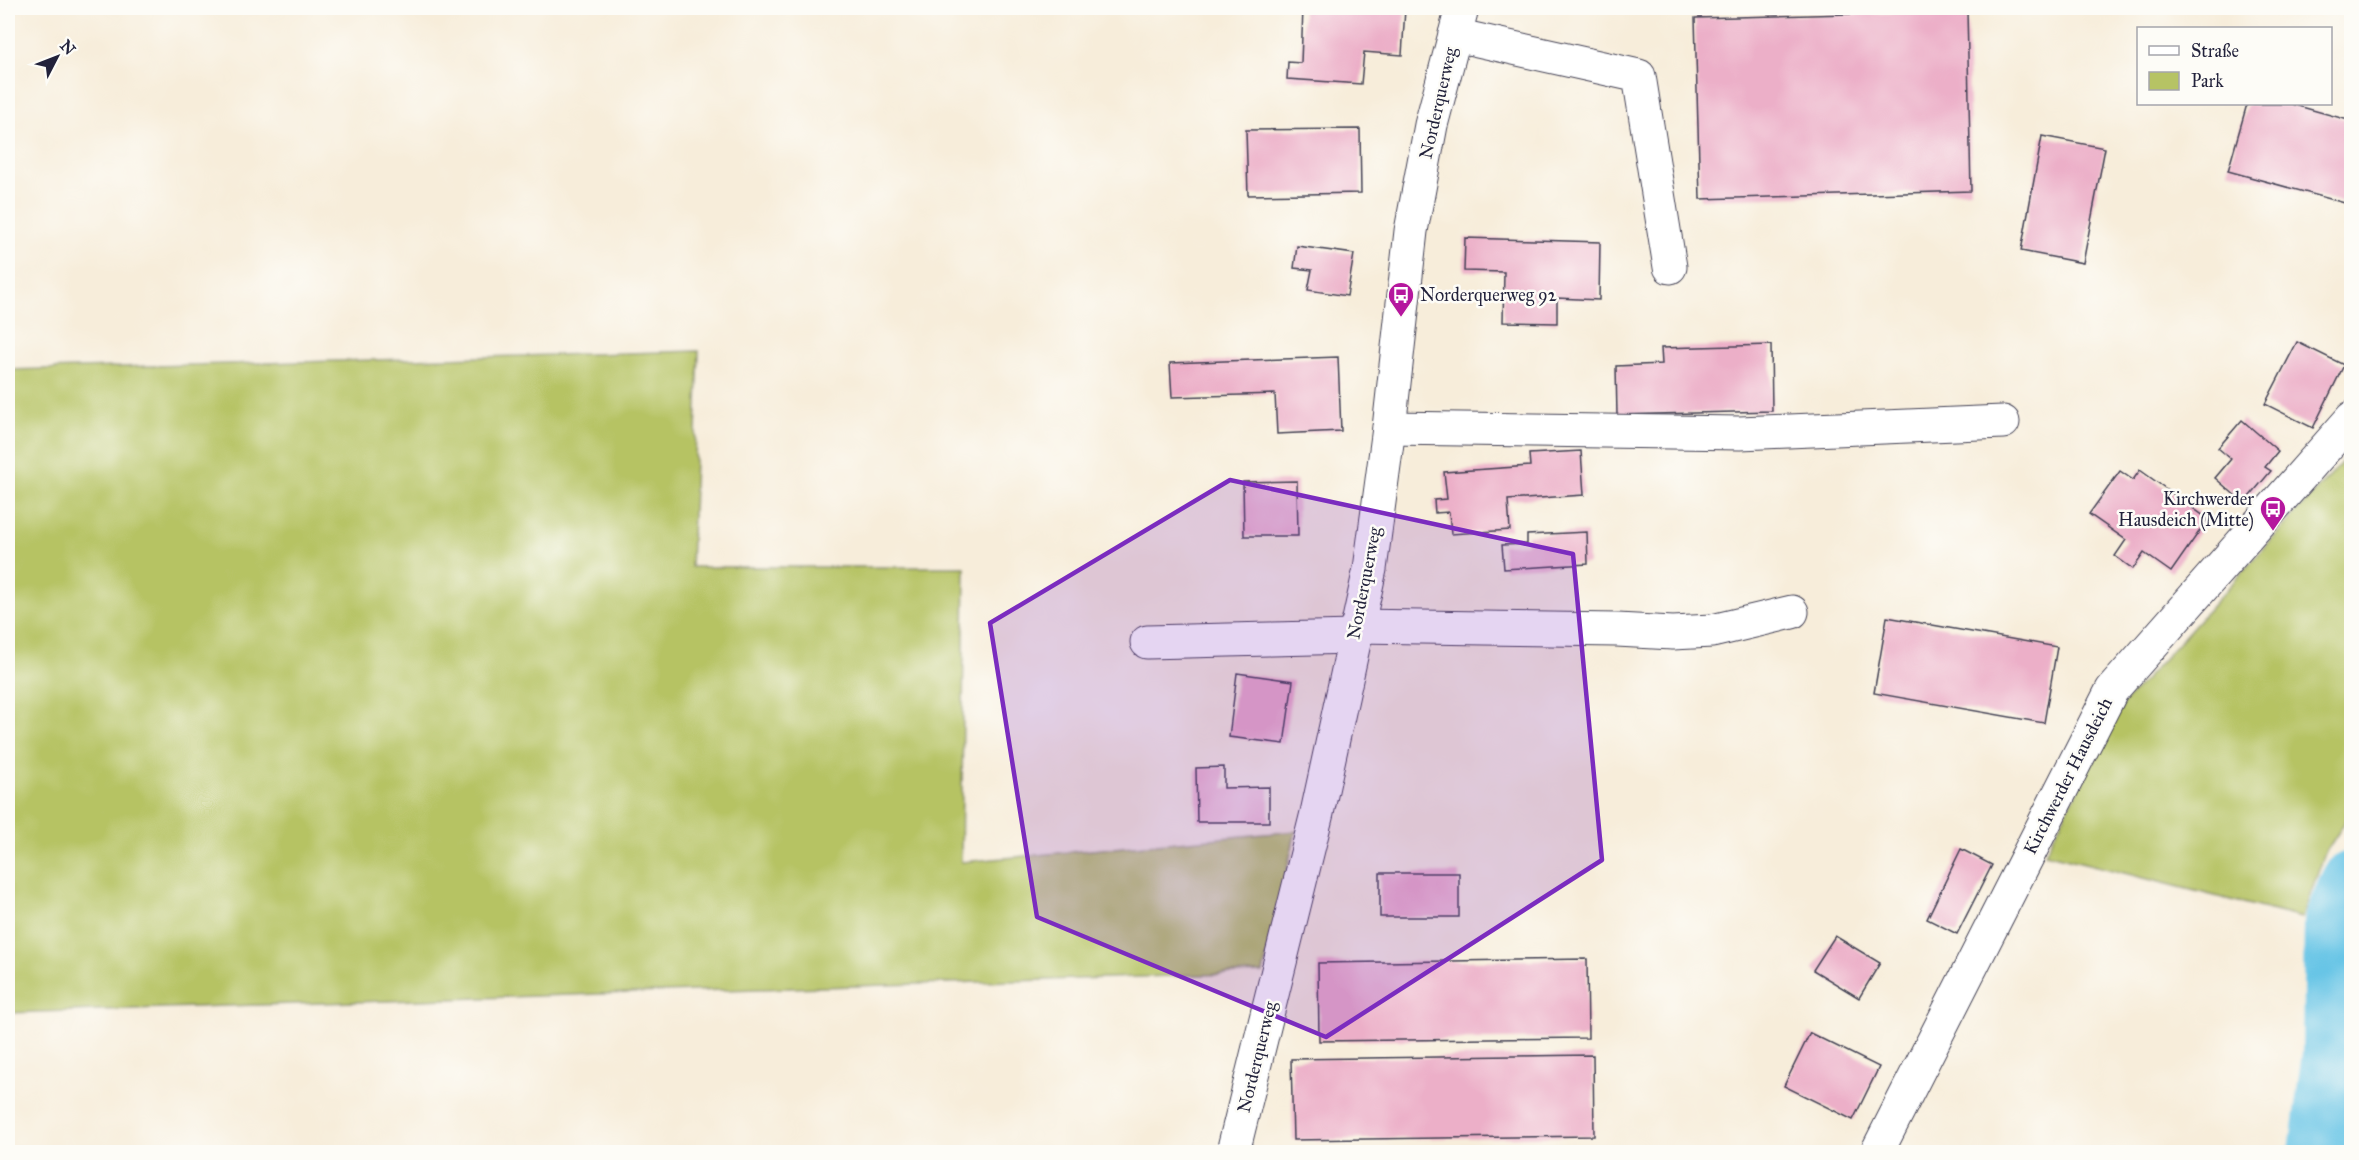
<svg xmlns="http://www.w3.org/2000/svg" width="2359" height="1160" font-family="'IM FELL Great Primer',serif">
<rect width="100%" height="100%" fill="#fdfcf7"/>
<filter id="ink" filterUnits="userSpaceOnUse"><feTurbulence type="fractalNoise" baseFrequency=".0167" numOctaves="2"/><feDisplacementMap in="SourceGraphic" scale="12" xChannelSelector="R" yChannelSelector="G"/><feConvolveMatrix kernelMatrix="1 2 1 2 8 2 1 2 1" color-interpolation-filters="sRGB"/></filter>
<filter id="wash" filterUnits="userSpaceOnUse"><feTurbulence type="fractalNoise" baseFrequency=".008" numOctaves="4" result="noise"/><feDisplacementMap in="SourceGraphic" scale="24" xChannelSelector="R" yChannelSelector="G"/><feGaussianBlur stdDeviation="1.35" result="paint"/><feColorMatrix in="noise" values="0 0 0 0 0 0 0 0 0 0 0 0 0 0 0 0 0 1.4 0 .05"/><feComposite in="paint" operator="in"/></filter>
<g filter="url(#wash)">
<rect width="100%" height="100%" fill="#f7edda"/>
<!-- green -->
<g fill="#b6c364" stroke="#6c7250" stroke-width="1.5">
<polygon points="699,351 691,567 965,567 961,862 1296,831 1263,973 8,1013 8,370"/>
<polygon points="2351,452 2351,813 2325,853 2302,918 2045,853 2123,704"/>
</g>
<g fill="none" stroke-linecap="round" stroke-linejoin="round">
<!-- river -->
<polyline stroke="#68c5e6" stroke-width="64" points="2321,1152 2334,1054 2336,921 2352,883"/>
</g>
<g id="blocks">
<!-- building -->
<g fill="#ecafc8">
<polygon points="1303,8 1405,9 1402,55 1364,52 1361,84 1287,79 1288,62 1301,63"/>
<polygon points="1967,11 1971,191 1700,199 1695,18"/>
<polygon points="2247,104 2291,104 2352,121 2352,205 2228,171"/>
<polygon points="1360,129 1361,193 1248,195 1246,130"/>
<polygon points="2042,136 2105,148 2083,263 2021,251"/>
<polygon points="1465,238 1600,242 1599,300 1557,298 1557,323 1503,322 1504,272 1464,271"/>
<polygon points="1297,246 1354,254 1347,296 1308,290 1312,270 1294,268"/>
<polygon points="2297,342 2344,365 2313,428 2265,404"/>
<polygon points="1771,345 1772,411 1617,415 1616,366 1662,364 1661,348"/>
<polygon points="1338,357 1341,431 1277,434 1275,394 1172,397 1170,363"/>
<polygon points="2242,420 2278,451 2265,467 2271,471 2244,503 2215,478 2231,459 2218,448"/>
<polygon points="1581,451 1584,495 1508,500 1510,530 1451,534 1449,512 1435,513 1434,500 1447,499 1444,472 1530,466 1529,454"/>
<polygon points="2140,470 2208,519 2171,572 2144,553 2133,569 2115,556 2126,540 2089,514 2120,471 2133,480"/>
<polygon points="1297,481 1298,536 1244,536 1243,482"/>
<polygon points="1587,532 1588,564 1504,569 1502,545 1527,544 1527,535"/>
<polygon points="1887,617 2057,647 2044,723 1874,693"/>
<polygon points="1237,673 1293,681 1284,744 1229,737"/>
<polygon points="1224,767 1224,788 1269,787 1269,822 1197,822 1196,768"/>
<polygon points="1961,849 1992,865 1957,934 1927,919"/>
<rect x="1380" y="873" width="79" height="44"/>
<polygon points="1835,936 1880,963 1859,998 1813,970"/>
<polygon points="1587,959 1588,1038 1319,1041 1318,963"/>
<polygon points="1810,1033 1879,1067 1853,1120 1784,1086"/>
<polygon points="1593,1055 1594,1136 1293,1140 1291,1059"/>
</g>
</g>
</g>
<g filter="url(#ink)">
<use href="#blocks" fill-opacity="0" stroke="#424053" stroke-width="1.5"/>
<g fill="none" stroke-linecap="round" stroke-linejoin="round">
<!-- minor casing -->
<g stroke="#424053" stroke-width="35">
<g id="minor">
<polyline points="1455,35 1639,76 1670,267"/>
<polyline points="1389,428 1740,433 2003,422"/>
<polyline points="1357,626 1617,630 1673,633 1712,631 1792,612"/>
<polyline points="1147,642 1354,637"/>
<polyline points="1233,1152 1317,813 1370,569 1389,428 1411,231 1431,125 1462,8"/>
<polyline points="1877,1152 2112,690 2352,418"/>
</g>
</g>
<!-- minor -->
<use href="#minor" stroke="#fff" stroke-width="33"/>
</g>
</g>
<!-- marked area -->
<path fill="#7b2cbf" fill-opacity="0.2" stroke="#7b2cbf" stroke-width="4.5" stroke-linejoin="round" d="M1230,480L1573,554L1602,860L1326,1037L1037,917L990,623Z"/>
<!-- icons -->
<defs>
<g id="bus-pin" transform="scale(1.35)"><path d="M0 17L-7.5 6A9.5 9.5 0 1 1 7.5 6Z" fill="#b5179e" stroke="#fdfcf7"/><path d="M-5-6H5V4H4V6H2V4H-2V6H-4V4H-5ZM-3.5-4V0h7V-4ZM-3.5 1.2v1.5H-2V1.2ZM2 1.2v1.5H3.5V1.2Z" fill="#fff"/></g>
</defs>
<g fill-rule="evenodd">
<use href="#bus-pin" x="1401" y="295"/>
<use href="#bus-pin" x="2273" y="509"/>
</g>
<g text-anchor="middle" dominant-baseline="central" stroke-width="5" stroke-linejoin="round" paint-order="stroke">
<!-- street labels -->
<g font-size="18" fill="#22223b" stroke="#fdfcf7">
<text transform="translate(1438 103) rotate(-77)">Norderquerweg</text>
<text transform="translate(1364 583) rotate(-79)">Norderquerweg</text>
<text transform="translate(2068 776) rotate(-63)">Kirchwerder Hausdeich</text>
<text transform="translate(1257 1057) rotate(-76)">Norderquerweg</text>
</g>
<!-- poi labels -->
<g font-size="18" fill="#22223b" stroke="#fdfcf7" text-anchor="start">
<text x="1420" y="295">Norderquerweg 92</text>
<text x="2254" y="499" text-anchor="end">Kirchwerder<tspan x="2254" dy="21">Hausdeich (Mitte)</tspan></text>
</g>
</g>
<!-- margin -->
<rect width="2359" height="1160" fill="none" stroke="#fdfcf7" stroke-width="30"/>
<!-- legend -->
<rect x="2137" y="27" width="195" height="78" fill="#fdfcf7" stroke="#a5a5ac" stroke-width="1.5"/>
<rect x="2149" y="46" width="30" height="9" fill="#ffffff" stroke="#a5a5ac" stroke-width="1.5"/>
<text x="2191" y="57" font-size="18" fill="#22223b">Straße</text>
<rect x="2149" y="72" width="30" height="18" fill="#b6c364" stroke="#a5a5ac" stroke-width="1.5"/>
<text x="2191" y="87" font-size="18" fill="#22223b">Park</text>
<!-- north arrow -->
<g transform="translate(57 57) rotate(48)" stroke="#fdfcf7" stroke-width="4.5" paint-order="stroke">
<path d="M0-4.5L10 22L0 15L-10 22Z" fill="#22223b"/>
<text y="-9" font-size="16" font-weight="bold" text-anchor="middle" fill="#22223b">N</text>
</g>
</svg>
